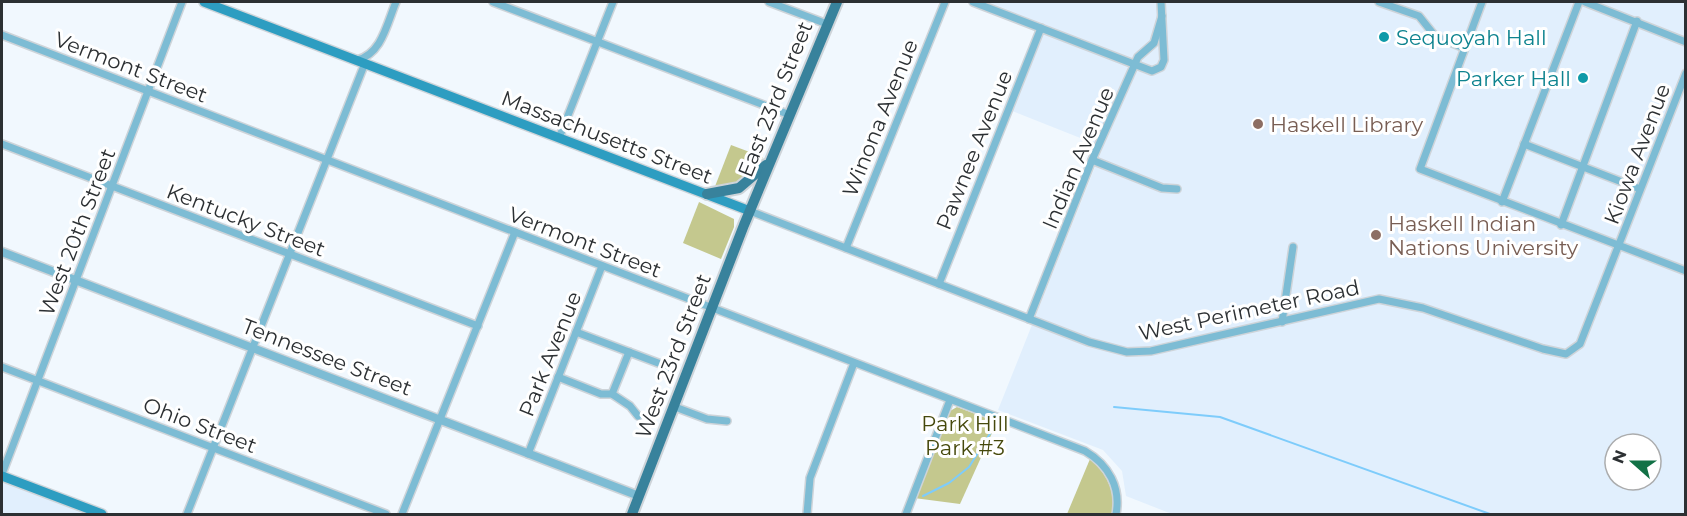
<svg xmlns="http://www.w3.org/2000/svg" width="1687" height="516" font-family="Montserrat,sans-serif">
<rect width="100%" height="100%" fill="#f1f8fe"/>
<!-- built -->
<g fill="#e1effd" fill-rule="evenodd">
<path d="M985,2H1685V514H1172L1126,496L1122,471L1103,450L998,410L1103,147L1012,111L1046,26ZM1615,444H1651V480H1615Z"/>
<polygon points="2,481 89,514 2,514"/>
</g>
<!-- green -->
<g fill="#c4c88e">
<path d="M731,145L763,157C755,177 734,186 714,189Z"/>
<polygon points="699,202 734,219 734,227 721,259 683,243"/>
<polygon points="957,407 997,422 960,504 914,498 950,411"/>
<path d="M1090,459C1107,473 1116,492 1112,514H1067Z"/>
</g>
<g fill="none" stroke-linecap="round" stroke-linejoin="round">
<!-- stream -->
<g stroke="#7eccfb" stroke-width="2">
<polyline points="1114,407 1220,417 1490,514"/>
<polyline points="923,496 949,483 969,467 991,432"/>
</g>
<!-- minor casing -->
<g stroke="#ced4d9" stroke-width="10">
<g id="minor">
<polyline points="493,2 790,115"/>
<polyline points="769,2 827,24"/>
<polyline points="973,2 1152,71 1161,67 1164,60 1161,2"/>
<polyline points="1379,2 1419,16 1435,36 1464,48"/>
<polyline points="1482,2 1420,169 1686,271"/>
<polyline points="1585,2 1686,42"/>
<path d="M2,35L1085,451C1109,465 1121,488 1116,514"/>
<path d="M357,60C382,54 387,23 396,2"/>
<polyline points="559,138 613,2"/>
<polyline points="2,144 478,326"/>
<polyline points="1524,144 1640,189"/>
<polyline points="1092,160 1162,188 1177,189"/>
<polyline points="1502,202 1579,2"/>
<polyline points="750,211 1089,342 1127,352 1151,351 1379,299 1423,308 1543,349 1566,354 1580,344 1686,73"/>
<polyline points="1561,225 1637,21"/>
<polyline points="846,248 945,2"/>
<polyline points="939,284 1041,28"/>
<polyline points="1029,319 1092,160 1138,57 1154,43 1162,16"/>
<polyline points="1282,322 1293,247"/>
<polyline points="576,332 674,369"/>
<polyline points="2,367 386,514"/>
<polyline points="558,377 601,394 612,394 630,406 638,416"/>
<polyline points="612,394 629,352"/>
<polyline points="675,407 707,419 727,421"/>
<polyline points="528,454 602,266"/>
<polyline points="2,474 182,2"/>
<polyline points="187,514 365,63"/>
<polyline points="402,514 515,232"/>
<polyline points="807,514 810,478 854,363"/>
<polyline points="906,514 950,400"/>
</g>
</g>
<!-- tertiary casing -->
<g stroke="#ced4d9" stroke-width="11">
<polyline id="tertiary" points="2,252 639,496"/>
</g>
<!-- secondary casing -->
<g stroke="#ced4d9" stroke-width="12">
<g id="secondary">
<polyline points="204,2 750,211"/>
<polyline points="2,476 102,514"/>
</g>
</g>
<!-- primary casing -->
<g stroke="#ced4d9" stroke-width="14">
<g id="primary">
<polyline points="707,194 739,188 766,165"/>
<polyline points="632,514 744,225 837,2"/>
</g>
</g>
<!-- minor -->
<use href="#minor" stroke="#7dbcd4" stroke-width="7"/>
<!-- tertiary -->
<use href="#tertiary" stroke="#7dbcd4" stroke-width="8"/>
<!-- secondary -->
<use href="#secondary" stroke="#2d9dc1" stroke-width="9"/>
<!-- primary -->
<use href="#primary" stroke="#38829c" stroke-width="10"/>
</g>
<!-- markers -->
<g fill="#0f9aa8" stroke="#fff" stroke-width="2">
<circle cx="1384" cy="37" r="6"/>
<circle cx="1583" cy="78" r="6"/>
</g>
<g fill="#8d6e63" stroke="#fff" stroke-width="2">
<circle cx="1258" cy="124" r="6"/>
<circle cx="1376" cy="235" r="6"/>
</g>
<g text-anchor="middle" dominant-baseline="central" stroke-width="6" stroke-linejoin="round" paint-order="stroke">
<!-- culture labels -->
<g font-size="21" fill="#0d838f" stroke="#fff" text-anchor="start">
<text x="1396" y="37">Sequoyah Hall</text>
<text x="1571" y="78" text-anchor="end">Parker Hall</text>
</g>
<!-- street labels -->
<g font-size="21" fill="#2c3033" stroke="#fff">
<text transform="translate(131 67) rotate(21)">Vermont Street</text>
<text transform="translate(775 99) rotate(-68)">East 23rd Street</text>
<text transform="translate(880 118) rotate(-68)">Winona Avenue</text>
<text transform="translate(607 137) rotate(21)">Massachusetts Street</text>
<text transform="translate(974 150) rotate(-68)">Pawnee Avenue</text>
<text transform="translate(1637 154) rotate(-69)">Kiowa Avenue</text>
<text transform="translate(1078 158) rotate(-67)">Indian Avenue</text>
<text transform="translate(246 220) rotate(21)">Kentucky Street</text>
<text transform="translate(77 232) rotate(-69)">West 20th Street</text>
<text transform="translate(585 242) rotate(21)">Vermont Street</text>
<text transform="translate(1249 310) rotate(-12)">West Perimeter Road</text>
<text transform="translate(550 354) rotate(-68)">Park Avenue</text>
<text transform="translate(673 356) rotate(-69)">West 23rd Street</text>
<text transform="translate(327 357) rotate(21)">Tennessee Street</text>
<text transform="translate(200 425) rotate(21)">Ohio Street</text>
</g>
<!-- education labels -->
<g font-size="21" fill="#785e54" stroke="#fff" text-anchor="start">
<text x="1270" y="124">Haskell Library</text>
<text x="1388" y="223">Haskell Indian<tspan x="1388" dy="24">Nations University</tspan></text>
</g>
<!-- park labels -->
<g font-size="21" fill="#46490c" stroke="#fff">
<text x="965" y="423">Park Hill<tspan x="965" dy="24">Park #3</tspan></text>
</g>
</g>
<!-- border -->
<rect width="1687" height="516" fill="none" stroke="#2c3033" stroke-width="6"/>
<!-- north arrow -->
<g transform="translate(1633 462) rotate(291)"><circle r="28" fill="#ffffff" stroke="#abacad" stroke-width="1.5"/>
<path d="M0-4.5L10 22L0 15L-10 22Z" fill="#127146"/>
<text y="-9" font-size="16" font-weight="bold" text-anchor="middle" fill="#2c3033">N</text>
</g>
</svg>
